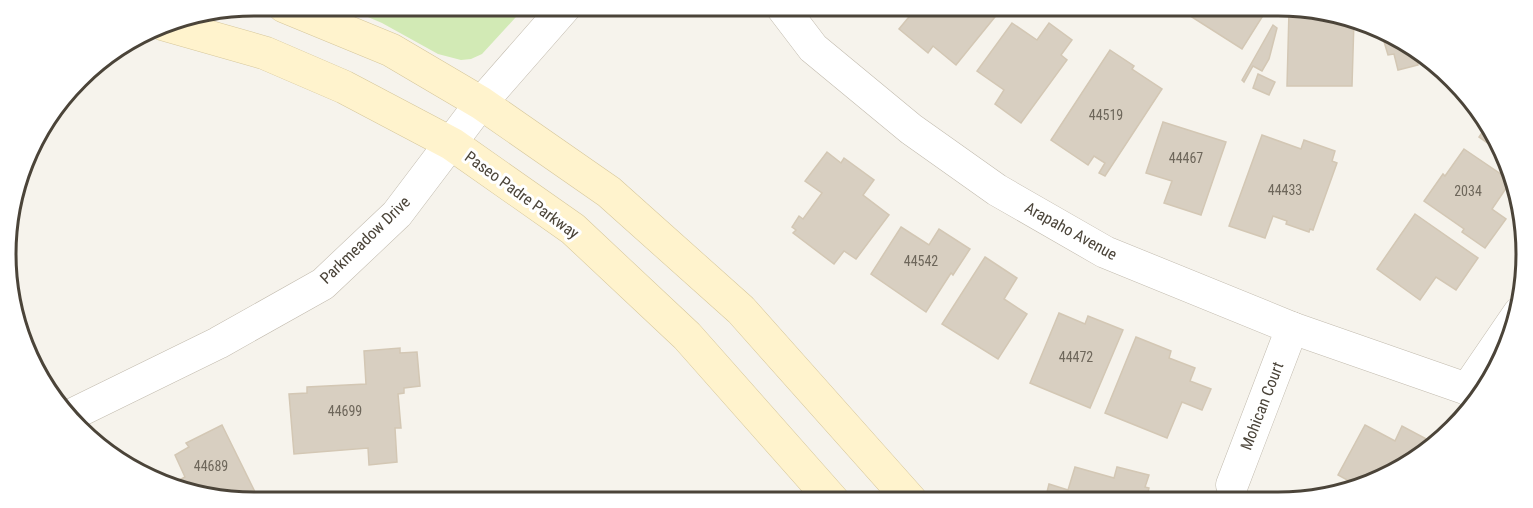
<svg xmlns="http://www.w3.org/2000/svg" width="1533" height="508" font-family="'Roboto Condensed',sans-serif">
<rect width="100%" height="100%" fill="#f6f3ec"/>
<!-- green -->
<polygon fill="#d2eab5" points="342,6 526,6 482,54 471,59 461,60 438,54 382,23"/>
<!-- building -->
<g fill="#d8cfc1" stroke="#d3c7b4" stroke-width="1.5">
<polygon points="918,6 1002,6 1003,7 956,65 933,46 928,53 899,29"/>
<polygon points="1188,6 1269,6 1242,49 1184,12"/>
<polygon points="1289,11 1315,11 1343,14 1354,20 1352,86 1287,86"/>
<polygon points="1012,23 1037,40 1049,23 1072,40 1061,55 1067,60 1021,123 995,104 1004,90 977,71"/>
<polygon points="1273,25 1277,28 1269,59 1262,71 1253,66 1244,82 1242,80"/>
<polygon points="1389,37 1414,50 1418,65 1398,70 1394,54 1388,55 1383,38"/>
<polygon points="1110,50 1134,66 1132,69 1162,89 1105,176 1099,173 1105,163 1094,156 1088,165 1051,140"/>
<polygon points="1258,74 1275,82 1269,95 1253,88"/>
<polygon points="1163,122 1226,142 1201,215 1164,203 1172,181 1146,173"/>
<polygon points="1488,124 1494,130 1502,153 1479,137"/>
<polygon points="1262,135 1301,149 1304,140 1335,151 1332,161 1337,163 1313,230 1310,229 1309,232 1286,224 1287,221 1273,216 1265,238 1229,226"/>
<polygon points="1464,149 1511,181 1492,209 1506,219 1485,248 1462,232 1464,229 1424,201 1443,174 1445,176"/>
<polygon points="827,152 841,163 844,158 874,180 863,195 889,215 856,259 844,251 834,264 793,233 796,230 792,227 799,216 803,219 822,193 805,181"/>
<polygon points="1415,214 1478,258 1456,290 1436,277 1420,300 1377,269"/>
<polygon points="901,227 929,245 939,229 970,249 953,275 951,273 926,312 871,274"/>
<polygon points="985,257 1017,278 1004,299 1027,314 998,359 942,324"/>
<polygon points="1059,313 1085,324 1088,316 1123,330 1090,408 1030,383"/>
<polygon points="1136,337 1171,351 1169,358 1195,368 1190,381 1211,389 1202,410 1182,402 1167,438 1105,413"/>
<polygon points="400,348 400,353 417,352 420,386 404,388 404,393 398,394 401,428 395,428 397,462 369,465 368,448 294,454 289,394 307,393 307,387 366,384 364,351"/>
<polygon points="222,425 256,494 243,501 190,494 170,485 185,477 175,455 189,447 186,443"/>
<polygon points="1365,425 1395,441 1402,426 1434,443 1431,448 1388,477 1358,486 1338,475"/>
<polygon points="1075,467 1114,478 1117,467 1149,475 1145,487 1149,488 1146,500 1045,500 1049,484 1068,490"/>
</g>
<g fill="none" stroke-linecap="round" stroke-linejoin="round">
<!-- street casing -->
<g stroke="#c2bbae" stroke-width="33">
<g id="street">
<polyline points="781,6 813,48 911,129 997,190 1105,252 1292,328 1467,389 1478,397"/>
<polyline points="1467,389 1519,313"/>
<polyline points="71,415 218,343 323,284 397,214 481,103 566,6"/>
<polyline points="1232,485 1292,328"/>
</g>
</g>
<!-- secondary casing -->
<g stroke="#d6c79b" stroke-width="34">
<g id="secondary">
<polyline points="284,6 391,50 481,103 609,192 741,310 911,501"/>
<polyline points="163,24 265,53 344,87 452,144 573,229 687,336 833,501"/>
</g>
</g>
<!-- street -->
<use href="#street" stroke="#fff" stroke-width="32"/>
<!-- secondary -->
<use href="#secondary" stroke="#fff3cd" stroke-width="33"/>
</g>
<g text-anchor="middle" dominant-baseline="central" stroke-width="6" stroke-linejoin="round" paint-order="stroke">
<!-- number labels -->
<g font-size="14" fill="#6e675b">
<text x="1106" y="115">44519</text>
<text x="1186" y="158">44467</text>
<text x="1285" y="190">44433</text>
<text x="1468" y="191">2034</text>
<text x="921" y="261">44542</text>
<text x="1076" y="357">44472</text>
<text x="345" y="411">44699</text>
<text x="211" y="466">44689</text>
</g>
<!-- street labels -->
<g font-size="16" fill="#4b4439" stroke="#fff">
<text transform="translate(522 195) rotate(36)">Paseo Padre Parkway</text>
<text transform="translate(1071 231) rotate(29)">Arapaho Avenue</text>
<text transform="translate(365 240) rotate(-44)">Parkmeadow Drive</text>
<text transform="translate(1262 406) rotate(-69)">Mohican Court</text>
</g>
</g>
<!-- crop -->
<path d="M0 0H1533V508H0ZM254 16H1278A238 238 0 0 1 1516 254V254A238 238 0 0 1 1278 492H254A238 238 0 0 1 16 254V254A238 238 0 0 1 254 16Z" fill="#fff" fill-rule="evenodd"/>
<path fill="none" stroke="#4b4439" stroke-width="3" d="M254 16H1278A238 238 0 0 1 1516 254V254A238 238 0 0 1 1278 492H254A238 238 0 0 1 16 254V254A238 238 0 0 1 254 16Z"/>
</svg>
